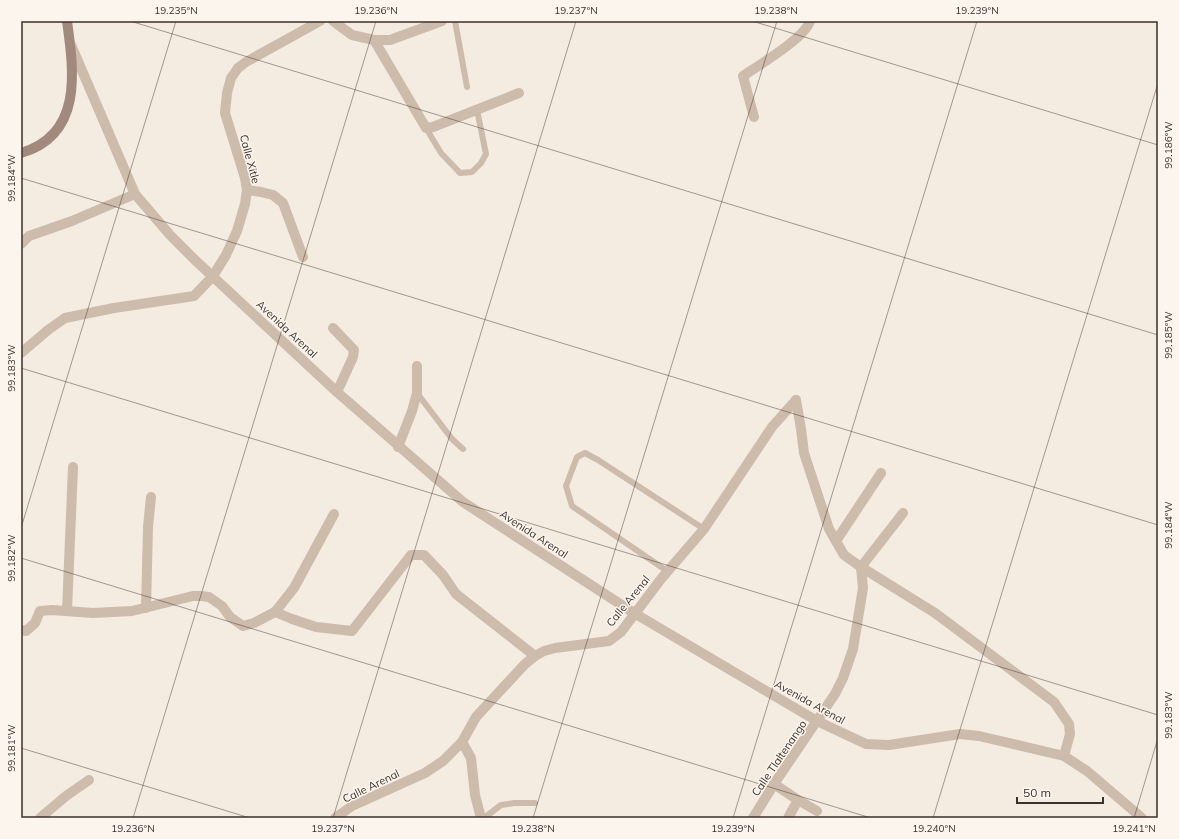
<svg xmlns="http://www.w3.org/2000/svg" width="1179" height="839" font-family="Mulish,sans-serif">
<rect width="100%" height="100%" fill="#f4ebe1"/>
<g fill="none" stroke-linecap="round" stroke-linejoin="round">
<!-- service -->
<g stroke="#cdbbac" stroke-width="6">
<polyline points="455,21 467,87"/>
<polyline points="426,128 441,153 460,173 472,172 481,163 486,154 477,110"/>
<polyline points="417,393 452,439 463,449"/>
<polyline points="667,571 572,506 566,486 577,457 585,453 598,460 704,529"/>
<polyline points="484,818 501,805 515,803 535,803"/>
</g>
<!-- minor -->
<g stroke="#cdbbac" stroke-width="10">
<polyline points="333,21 352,35 374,40 390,40 442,21"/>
<polyline points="374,40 426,128 433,127 519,93"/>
<path d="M754,117L743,76C759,65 805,38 810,21"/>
<polyline points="247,190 261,192 273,195 283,203 303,257"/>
<polyline points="21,244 29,236 72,221 135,194"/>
<polyline points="333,328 354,350 353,357 337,392"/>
<polyline points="21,353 48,330 65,318 114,308 194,296 213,276 226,255 237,231 245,204 247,190 245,178 225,113 227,93 231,78 238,68 246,62 320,21"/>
<polyline points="398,447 412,411 417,393 417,366"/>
<polyline points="903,513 861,567 935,613 1054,702 1069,724 1070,734 1064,756"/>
<polyline points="836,541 881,473"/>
<polyline points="146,608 148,527 151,497"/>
<polyline points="67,611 73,467"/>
<polyline points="275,612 292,619 316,627 352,631 411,555 424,555 443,575 456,594 535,656"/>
<polyline points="21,630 26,631 35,623 40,611 52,610 93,613 132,611 193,596 201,596 209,597 222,606 230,617 243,626 254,623 275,612 294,588 334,514"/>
<polyline points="462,742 471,758 475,795 481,818"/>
<polyline points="774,784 798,800 817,811"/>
<polyline points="40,818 66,796 89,780"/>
<polyline points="335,818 352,806 425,773 443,761 462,742 476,717 525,664 535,656 544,651 555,648 609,641 621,632 661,579 704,529 772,427 796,400"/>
<polyline points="753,818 774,784 835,694 843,678 853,649 863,588 861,567 844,555 829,529 804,453 801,429 796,400"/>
<polyline points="788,818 798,800"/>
</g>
<!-- tertiary -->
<polyline stroke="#cdbbac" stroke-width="10" points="71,45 135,194 170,235 195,260 337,392 463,502 634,613 817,721 866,744 889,745 960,734 979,736 1064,756 1087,771 1142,818"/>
<!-- secondary -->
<path stroke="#a18a7d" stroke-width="10" d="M21,153C83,135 74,72 67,21"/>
</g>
<!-- ticks -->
<path fill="none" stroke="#3b302b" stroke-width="1" stroke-opacity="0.45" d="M130,21L1158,335M752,21L1158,145M21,178L1158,525M21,368L1158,715M21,528L176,21M21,558L871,818M21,748L250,818M133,818L376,21M333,818L576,21M533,818L777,21M733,818L977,21M933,818L1158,83M1134,818L1158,738"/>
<g text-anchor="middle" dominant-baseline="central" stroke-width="3" stroke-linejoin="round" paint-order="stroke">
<!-- street labels -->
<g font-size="11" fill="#3b302b" stroke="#fbf5ee">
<text transform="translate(250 159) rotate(75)">Calle Xitle</text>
<text transform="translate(287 329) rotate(43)">Avenida Arenal</text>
<text transform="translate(534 534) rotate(33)">Avenida Arenal</text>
<text transform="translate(628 601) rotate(-51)">Calle Arenal</text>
<text transform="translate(810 702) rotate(29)">Avenida Arenal</text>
<text transform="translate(779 758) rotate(-56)">Calle Tlaltenango</text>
<text transform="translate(371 786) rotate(-26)">Calle Arenal</text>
</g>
</g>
<!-- border -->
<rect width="1179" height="839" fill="none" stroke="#fbf5ee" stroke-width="44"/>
<!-- scale -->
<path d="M1017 797v6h86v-6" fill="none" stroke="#3b302b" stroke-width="2"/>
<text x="1023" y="797" font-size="12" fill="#3b302b" stroke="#fbf5ee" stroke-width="3" paint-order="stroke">50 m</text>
<rect x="22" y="22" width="1135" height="795" fill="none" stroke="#3b302b" stroke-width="1.5"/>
<g font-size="10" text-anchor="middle" fill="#3b302b">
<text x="176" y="14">19.235°N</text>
<text x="376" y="14">19.236°N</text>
<text x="576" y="14">19.237°N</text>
<text x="776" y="14">19.238°N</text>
<text x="977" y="14">19.239°N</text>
<text transform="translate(1168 145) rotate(-90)" y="4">99.186°W</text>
<text transform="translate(11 178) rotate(-90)" y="4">99.184°W</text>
<text transform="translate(1168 335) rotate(-90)" y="4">99.185°W</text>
<text transform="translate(11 368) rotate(-90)" y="4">99.183°W</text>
<text transform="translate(1168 525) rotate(-90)" y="4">99.184°W</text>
<text transform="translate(11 558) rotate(-90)" y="4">99.182°W</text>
<text transform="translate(1168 715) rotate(-90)" y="4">99.183°W</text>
<text transform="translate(11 748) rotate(-90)" y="4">99.181°W</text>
<text x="133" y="832">19.236°N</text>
<text x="333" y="832">19.237°N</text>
<text x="533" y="832">19.238°N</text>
<text x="733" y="832">19.239°N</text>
<text x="934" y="832">19.240°N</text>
<text x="1134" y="832">19.241°N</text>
</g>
</svg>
